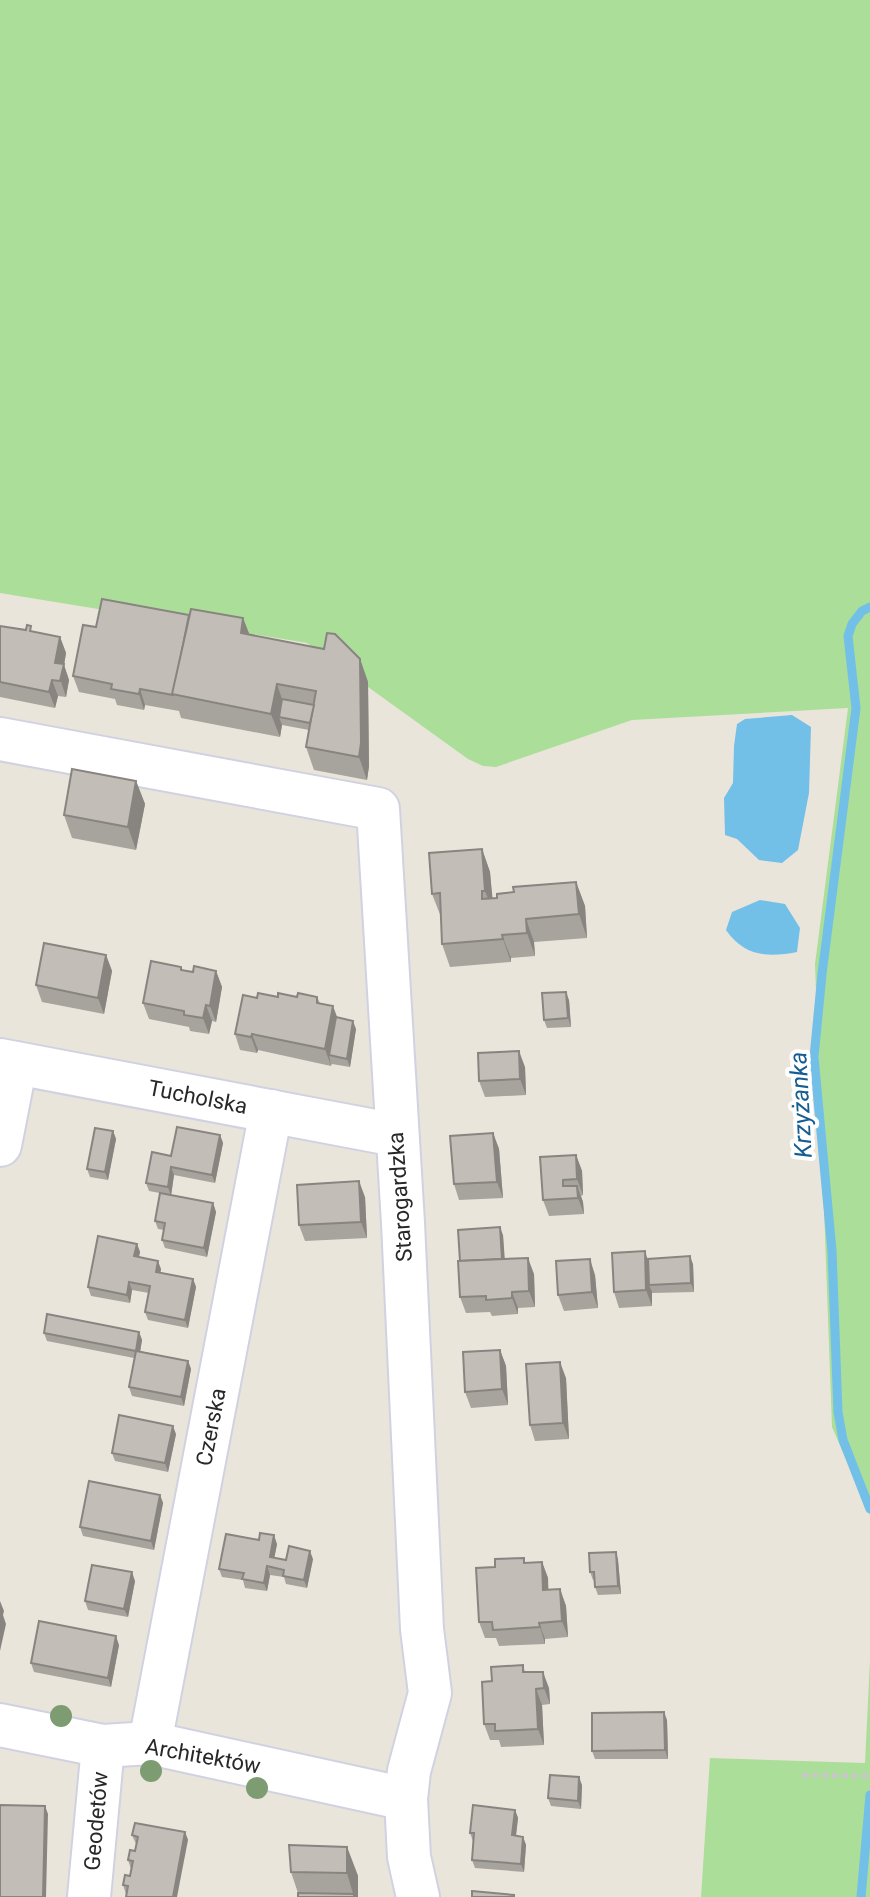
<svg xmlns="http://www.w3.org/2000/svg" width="870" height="1897" font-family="Roboto,sans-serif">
<rect width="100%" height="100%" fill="#eae5db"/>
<!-- green -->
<g fill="#abde99">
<polygon points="0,0 870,0 870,1515 832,1427 815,964 848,708 632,720 496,767 483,766 468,759 307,643 0,593"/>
<polygon points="870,1660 870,1897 701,1897 710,1758 865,1763"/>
</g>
<!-- water -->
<g fill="#72bfe8">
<polygon points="792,715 811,727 809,793 798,850 782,863 759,860 737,839 725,835 724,798 733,783 734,746 737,724 745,719"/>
<path d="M760,900L785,904L800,928L797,952C767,958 744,956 726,930L732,912Z"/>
</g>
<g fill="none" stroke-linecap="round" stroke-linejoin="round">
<!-- stream -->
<g stroke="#72bfe8" stroke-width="9">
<polyline points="870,607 862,611 852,624 848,636 856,708 822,974 814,1057 832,1251 838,1412 843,1440 870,1509"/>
<polyline points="861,1897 870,1795"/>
</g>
<!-- minor casing -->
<g stroke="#d0d2e1" stroke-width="46">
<g id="minor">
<polyline points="0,739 378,809 403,1223 422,1629 430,1693 409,1771 406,1799 409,1857 418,1897"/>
<polyline points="0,1060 396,1135"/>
<polyline points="0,1145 16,1063"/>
<polyline points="0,1725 103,1746 150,1743 406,1799"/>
<polyline points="150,1743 271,1111"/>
<polyline points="89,1897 103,1746"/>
</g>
</g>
<!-- path -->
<polyline stroke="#c7c7c7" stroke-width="5" stroke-dasharray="6 4" stroke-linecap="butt" points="802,1775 870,1776"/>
<!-- minor -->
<use href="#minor" stroke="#fff" stroke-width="42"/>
</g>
<!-- trees -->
<g fill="#7e9c72">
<circle cx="61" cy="1716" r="11"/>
<circle cx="151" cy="1771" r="11"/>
<circle cx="257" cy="1788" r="11"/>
</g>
<!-- wall -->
<g fill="#a7a39d">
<polygon points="189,615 243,618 249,634 360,659 368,682 369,766 367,780 314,770 306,747 309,730 282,725 280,737 181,718 179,711 145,705 144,710 117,705 115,699 79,692 73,676 96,627"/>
<polygon points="0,626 60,637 66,653 64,665 69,680 66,697 58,696 55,708 0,697"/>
<polygon points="136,781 145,804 136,850 72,838 64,815"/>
<polygon points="482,849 490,872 492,898 497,898 514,892 576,882 585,906 587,938 534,942 535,956 511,958 511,962 450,967 442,944 441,917 432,894"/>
<polygon points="106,955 112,971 104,1014 42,1002 36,985"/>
<polygon points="181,967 183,970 193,972 216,971 222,987 216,1022 212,1021 209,1034 190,1031 189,1027 149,1019 143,1003"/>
<polygon points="278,997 317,997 320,1003 337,1018 356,1029 350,1067 332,1064 331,1066 258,1050 257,1053 240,1050 235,1034"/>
<polygon points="569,1000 571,1027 547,1028 544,1020"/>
<polygon points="525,1067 526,1095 485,1097 479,1081"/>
<polygon points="113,1131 116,1139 108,1180 90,1177 87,1169"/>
<polygon points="493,1133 499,1149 503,1198 459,1200 454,1184"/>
<polygon points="220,1135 223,1143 215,1183 174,1175 171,1195 213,1203 216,1212 207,1257 165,1248 162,1240 164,1230 158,1229 155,1221 160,1193 149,1191 146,1183 171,1156"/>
<polygon points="576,1155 582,1171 583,1195 581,1196 583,1202 584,1214 549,1216 543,1200"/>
<polygon points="365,1197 367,1238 305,1241 299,1225"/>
<polygon points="503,1235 504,1259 534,1274 535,1307 518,1308 518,1314 492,1316 490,1312 466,1313 460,1297 460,1261"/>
<polygon points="137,1244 140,1252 139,1257 161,1269 160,1273 193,1279 196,1287 188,1328 148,1320 145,1312 149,1293 132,1290 130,1303 91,1296 88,1287"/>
<polygon points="648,1260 693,1264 694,1292 652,1293 652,1292 652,1306 619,1308 614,1292"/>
<polygon points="595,1275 598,1308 564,1311 558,1295"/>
<polygon points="139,1332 142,1340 140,1351 188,1361 191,1369 184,1406 132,1396 129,1387 134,1358 47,1341 44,1333"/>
<polygon points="500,1350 506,1366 508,1405 471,1408 465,1392"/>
<polygon points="566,1378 569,1439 535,1441 530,1425"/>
<polygon points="176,1434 168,1472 115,1461 112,1453"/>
<polygon points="160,1495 163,1503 154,1550 83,1536 80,1527"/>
<polygon points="259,1540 277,1544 274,1558 286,1560 313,1559 307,1588 286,1584 284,1577 270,1575 267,1591 245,1588 243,1580 222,1577 219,1569"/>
<polygon points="616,1552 618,1560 621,1594 598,1595 595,1587 595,1580 593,1580 590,1572"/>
<polygon points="524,1558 525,1563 542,1562 548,1578 548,1590 560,1589 566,1606 568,1637 545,1639 545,1644 499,1646 496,1638 485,1638 479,1622 495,1567"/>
<polygon points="135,1581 128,1617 88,1610 85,1601"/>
<polygon points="119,1645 111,1687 34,1672 31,1663"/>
<polygon points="523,1665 525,1672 549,1688 550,1704 542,1705 544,1745 501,1747 499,1740 490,1740 484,1724 492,1681"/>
<polygon points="667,1720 668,1759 595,1759 592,1751"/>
<polygon points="582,1785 581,1809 551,1806 548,1798"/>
<polygon points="515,1810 518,1818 516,1836 523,1837 526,1845 524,1872 475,1868 472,1860 473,1841 470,1833"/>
<polygon points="185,1832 188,1840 126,1894 123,1885 130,1876 131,1869 128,1860 135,1851 136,1844 132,1835"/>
<polygon points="347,1847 358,1876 358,1897 298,1897 298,1893 291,1872"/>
</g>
<!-- shaded-wall -->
<g fill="#888580">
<polygon points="243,618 252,641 241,633"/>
<polygon points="60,637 66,653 64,665 69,680 66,697 55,663"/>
<polygon points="360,659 368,682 369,766 367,780 359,757"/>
<polygon points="52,680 58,696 55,708 49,692"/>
<polygon points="277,684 285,708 279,717 282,725 280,737 271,714"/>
<polygon points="140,689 145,705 144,710 139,694"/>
<polygon points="136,781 145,804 136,850 128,827"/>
<polygon points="482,849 490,872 494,914 485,891"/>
<polygon points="576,882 585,906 587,938 579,914"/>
<polygon points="526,919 534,942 535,956 527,933"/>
<polygon points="502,935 511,958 511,962 503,939"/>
<polygon points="106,955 112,971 104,1014 98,998"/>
<polygon points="216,971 222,987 216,1022 210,1006"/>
<polygon points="566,992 569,1000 571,1027 568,1018"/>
<polygon points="206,1005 212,1021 209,1034 203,1018"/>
<polygon points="333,1006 339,1022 329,1055 331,1066 325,1049"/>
<polygon points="353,1021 356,1029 350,1067 347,1059"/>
<polygon points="252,1034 258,1050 257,1053 251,1037"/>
<polygon points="519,1051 525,1067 526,1095 520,1079"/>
<polygon points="113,1131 116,1139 108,1180 105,1172"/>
<polygon points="493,1133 499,1149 503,1198 497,1182"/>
<polygon points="220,1135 223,1143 215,1183 212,1175"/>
<polygon points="576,1155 582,1171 583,1195 577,1179"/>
<polygon points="171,1167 174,1175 171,1196 168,1187"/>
<polygon points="359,1181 365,1197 367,1238 361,1222"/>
<polygon points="577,1186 583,1202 584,1214 578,1198"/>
<polygon points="213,1203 216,1212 207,1257 204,1248"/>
<polygon points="500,1227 503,1235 506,1275 503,1267"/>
<polygon points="137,1244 140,1252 137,1264 134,1256"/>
<polygon points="645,1251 650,1267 649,1285 652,1292 652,1306 646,1290"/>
<polygon points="690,1256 693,1264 694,1292 691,1283"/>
<polygon points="528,1258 534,1274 535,1307 529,1291"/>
<polygon points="590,1259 595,1275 598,1308 592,1292"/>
<polygon points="158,1261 161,1269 159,1280 156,1272"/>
<polygon points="193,1279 196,1287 188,1328 185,1320"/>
<polygon points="129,1282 132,1290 130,1303 127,1295"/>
<polygon points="512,1292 518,1308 518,1314 512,1298"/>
<polygon points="139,1332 142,1340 139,1359 136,1351"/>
<polygon points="500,1350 506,1366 508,1405 502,1389"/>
<polygon points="188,1361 191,1369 184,1406 181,1397"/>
<polygon points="560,1362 566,1378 569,1439 563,1423"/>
<polygon points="173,1426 176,1434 168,1472 165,1463"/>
<polygon points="160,1495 163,1503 154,1550 151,1541"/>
<polygon points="274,1535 277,1544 273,1565 270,1557"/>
<polygon points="310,1551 313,1559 307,1588 304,1580"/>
<polygon points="616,1552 618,1560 621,1594 618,1586"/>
<polygon points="542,1562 548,1578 549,1607 543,1590"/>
<polygon points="267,1566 270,1575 267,1591 264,1583"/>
<polygon points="132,1572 135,1581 128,1617 124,1609"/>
<polygon points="560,1589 566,1606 568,1637 562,1621"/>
<polygon points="0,1601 4,1611 3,1615 6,1624 0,1651"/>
<polygon points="539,1623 545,1639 545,1644 540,1627"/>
<polygon points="116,1636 119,1645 111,1687 108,1678"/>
<polygon points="543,1672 549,1688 550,1704 544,1688"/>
<polygon points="536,1689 542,1705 544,1745 538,1729"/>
<polygon points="664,1712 667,1720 668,1759 665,1750"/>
<polygon points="579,1777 582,1785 581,1809 578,1801"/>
<polygon points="45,1806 48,1814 46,1897 43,1897"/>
<polygon points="515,1810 518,1818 515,1843 512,1835"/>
<polygon points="185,1832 188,1840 177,1897 173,1897"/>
<polygon points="523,1837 526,1845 524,1872 521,1864"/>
<polygon points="347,1847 358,1876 358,1897 354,1897 347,1873"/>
</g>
<!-- building -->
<g fill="#c2beb7" stroke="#888580" stroke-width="2">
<polygon points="102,599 189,615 173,695 140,689 139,694 111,689 112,684 73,676 83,625 96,627"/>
<polygon points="191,609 243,618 241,633 324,649 327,633 335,634 360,659 361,743 359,757 306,747 316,691 277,684 271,714 172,694"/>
<polygon points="27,625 31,626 30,631 60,637 55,663 64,664 60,681 52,680 49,692 0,682 0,626 26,630"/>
<polygon points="282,699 314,705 310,723 279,717"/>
<polygon points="72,769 136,781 128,827 64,815"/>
<polygon points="482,849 485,891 482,891 482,899 497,898 497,894 514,892 513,887 576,882 579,914 526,919 527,933 502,935 503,939 442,944 440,893 432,894 429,853"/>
<polygon points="44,943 106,955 98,998 36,985"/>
<polygon points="151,961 181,967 181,970 193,972 194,966 216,971 210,1006 206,1005 203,1018 184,1015 184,1011 143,1003"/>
<polygon points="566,992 568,1018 544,1020 542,993"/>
<polygon points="258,993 278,997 278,993 297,997 298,993 317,997 317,1003 333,1006 325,1049 252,1034 251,1037 235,1034 243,995 257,998"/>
<polygon points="336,1017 353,1021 347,1059 329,1055"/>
<polygon points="519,1051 520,1079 479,1081 478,1053"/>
<polygon points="177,1127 220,1135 212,1175 171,1167 168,1187 146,1183 152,1152 171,1156"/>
<polygon points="95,1128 113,1131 105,1172 87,1169"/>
<polygon points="493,1133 497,1182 454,1184 450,1136"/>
<polygon points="576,1155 577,1179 563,1180 563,1186 577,1186 578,1198 543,1200 540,1157"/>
<polygon points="359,1181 361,1222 299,1225 297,1185"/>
<polygon points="160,1193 213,1203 204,1248 162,1240 165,1223 155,1221"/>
<polygon points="500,1227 502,1259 460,1261 458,1230"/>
<polygon points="98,1236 137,1244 134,1256 158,1261 156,1272 193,1279 185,1320 145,1312 150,1286 129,1282 127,1295 88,1287"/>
<polygon points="645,1251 646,1290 614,1292 612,1253"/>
<polygon points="690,1256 691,1283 649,1285 648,1259"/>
<polygon points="528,1258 529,1291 512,1292 512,1298 486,1300 486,1296 460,1297 458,1261"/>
<polygon points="590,1259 592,1292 558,1295 556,1261"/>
<polygon points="47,1314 139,1332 136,1351 44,1333"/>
<polygon points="500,1350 502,1389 465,1392 463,1352"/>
<polygon points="136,1351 188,1361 181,1397 129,1387"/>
<polygon points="560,1362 563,1423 530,1425 526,1364"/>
<polygon points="119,1415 173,1426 165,1463 112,1453"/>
<polygon points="89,1481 160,1495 151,1541 80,1527"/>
<polygon points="260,1533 274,1535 270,1557 286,1560 289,1546 310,1551 304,1580 283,1576 284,1570 267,1566 264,1583 242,1579 244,1573 219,1569 226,1534 259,1540"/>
<polygon points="616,1552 618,1586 595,1587 594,1572 590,1572 589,1553"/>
<polygon points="524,1558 524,1563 542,1562 543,1590 560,1589 562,1621 539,1623 540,1627 493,1630 492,1622 479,1622 476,1568 495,1567 495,1559"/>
<polygon points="92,1565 132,1572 124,1609 85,1601"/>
<polygon points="39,1621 116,1636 108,1678 31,1663"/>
<polygon points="523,1665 523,1672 543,1672 544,1688 536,1689 538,1729 495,1731 495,1724 484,1724 482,1682 492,1681 491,1667"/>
<polygon points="664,1712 665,1750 592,1751 592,1713"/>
<polygon points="550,1775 579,1777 578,1801 548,1798"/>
<polygon points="0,1805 45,1806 43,1897 0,1897"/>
<polygon points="473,1805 515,1810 512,1835 523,1837 521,1864 472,1860 474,1833 470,1833"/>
<polygon points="135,1823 185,1832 173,1897 126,1897 128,1886 123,1885 125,1875 130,1876 133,1861 128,1860 130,1850 135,1851 138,1837 132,1835"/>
<polygon points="289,1845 347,1847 347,1873 291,1872"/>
<polygon points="472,1891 514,1895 514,1897 472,1897"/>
<polygon points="298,1893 354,1894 354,1897 298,1897"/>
</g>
<g text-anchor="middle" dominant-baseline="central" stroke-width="8" stroke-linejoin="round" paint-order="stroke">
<!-- street labels -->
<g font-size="22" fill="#282828" stroke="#fff">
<text transform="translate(198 1097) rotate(11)">Tucholska</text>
<text transform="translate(400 1197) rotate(-94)">Starogardzka</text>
<text transform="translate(211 1427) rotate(-79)">Czerska</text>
<text transform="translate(203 1756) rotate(10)">Architektów</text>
<text transform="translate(96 1821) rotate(-85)">Geodetów</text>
</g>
<!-- water labels -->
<g font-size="24" font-style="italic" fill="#145c91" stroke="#fff">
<text transform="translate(801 1105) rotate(-93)">Krzyżanka</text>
</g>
</g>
</svg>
